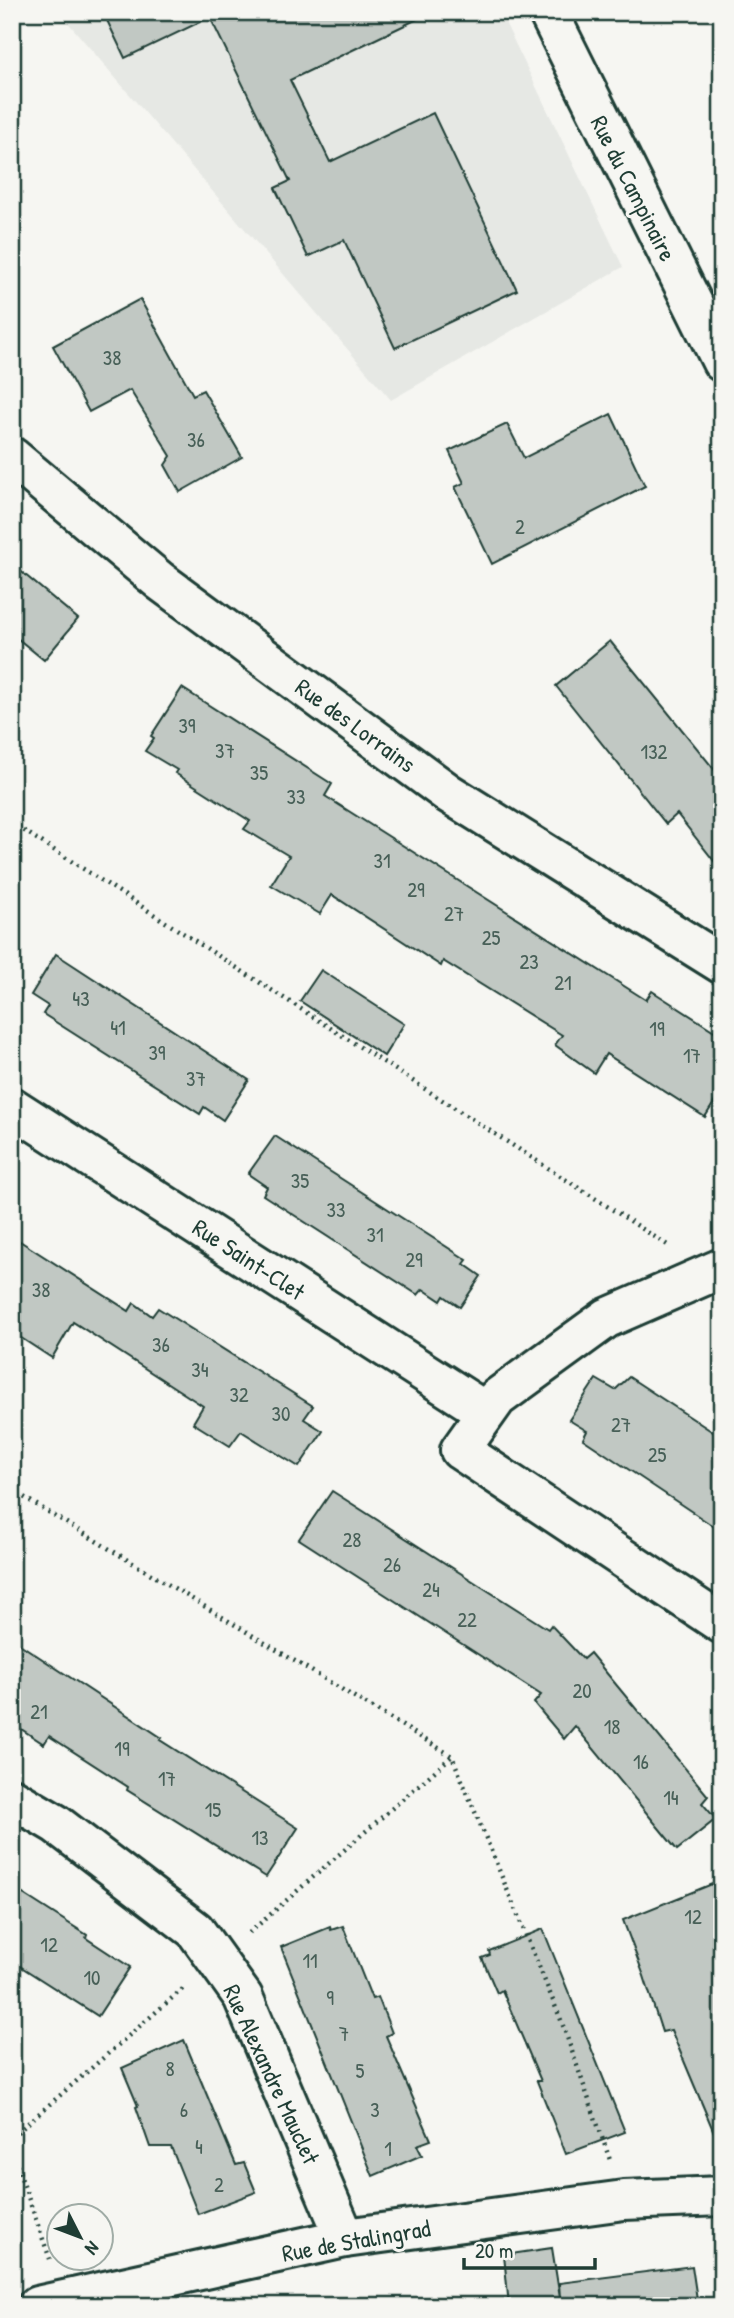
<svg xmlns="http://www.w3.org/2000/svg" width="734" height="2318" font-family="'Patrick Hand',sans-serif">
<rect width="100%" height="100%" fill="#f6f6f2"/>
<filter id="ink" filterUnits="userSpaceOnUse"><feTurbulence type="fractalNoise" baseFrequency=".0143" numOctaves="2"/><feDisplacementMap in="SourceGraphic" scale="14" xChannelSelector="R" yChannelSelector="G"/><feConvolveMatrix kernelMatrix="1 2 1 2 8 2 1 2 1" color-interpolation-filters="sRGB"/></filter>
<g filter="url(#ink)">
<!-- built -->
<polygon fill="#e6e8e4" points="59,12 500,12 623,267 391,400"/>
<!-- building -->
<g fill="#c1c8c3" stroke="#1f3d34" stroke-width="2">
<polygon points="103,12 432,12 290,80 330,162 433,113 517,290 395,348 344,240 308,257 275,188 290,181 210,17 125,58"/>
<polygon points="140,299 193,395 203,390 242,457 180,492 165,465 171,456 130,390 89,412 53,346"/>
<polygon points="611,414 645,486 492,564 455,487 464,483 449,451 507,424 524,458"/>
<polygon points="12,564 78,619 44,660 12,634"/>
<polygon points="610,641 722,779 722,871 677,814 666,824 556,686"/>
<polygon points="182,688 332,784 325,796 646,1000 652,991 722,1036 722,1090 705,1117 606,1054 594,1073 555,1045 562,1035 443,961 441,966 332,895 320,914 271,885 289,856 244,829 250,821 175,773 177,770 145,751 154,738 151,736"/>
<polygon points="56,954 249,1080 223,1120 204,1107 200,1114 43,1014 48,1006 31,995"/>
<polygon points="321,970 404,1024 384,1056 300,1001"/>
<polygon points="275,1136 467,1260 464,1264 481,1276 460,1307 444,1296 441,1301 423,1289 418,1295 263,1195 267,1187 248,1174"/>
<polygon points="12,1236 129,1311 134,1303 152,1316 158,1308 313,1406 304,1419 323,1431 299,1467 241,1431 230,1446 193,1423 203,1406 73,1322 52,1358 12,1332"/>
<polygon points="629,1377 722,1438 722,1532 583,1439 587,1431 569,1420 596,1379 615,1390"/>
<polygon points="332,1491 548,1629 551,1625 583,1659 590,1653 708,1796 702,1803 716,1819 677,1850 575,1726 564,1739 534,1703 541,1695 299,1539"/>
<polygon points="12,1639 162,1738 160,1740 298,1828 266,1877 127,1790 128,1787 49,1736 44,1744 12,1723"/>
<polygon points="722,1880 722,2149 721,2149 671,2030 662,2032 644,1976 623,1920"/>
<polygon points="12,1887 87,1935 86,1938 130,1967 98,2016 12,1961"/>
<polygon points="343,1926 372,1999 378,1997 392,2033 386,2036 431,2140 417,2145 422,2155 373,2176 281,1947 330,1927 331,1930"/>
<polygon points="543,1929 625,2132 566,2154 537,2081 541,2081 502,1990 497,1993 482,1958 490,1955 489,1951"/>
<polygon points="184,2040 236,2165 244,2163 256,2192 198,2214 171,2147 150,2147 136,2107 138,2106 122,2068"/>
<polygon points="552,2248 560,2298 559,2283 692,2266 698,2306 509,2306 504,2255"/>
</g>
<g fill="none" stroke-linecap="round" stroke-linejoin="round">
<!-- minor casing -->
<g stroke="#1f3d34" stroke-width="44">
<g id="minor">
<polyline points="12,457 160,581 448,793 722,964"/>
<polyline points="12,1107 486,1412"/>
<polyline points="722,1268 607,1318 497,1398 460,1450 722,1624"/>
<polyline points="12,1798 56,1824 195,1930 243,1997 345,2238"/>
<polyline points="37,2306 345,2238 624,2200 722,2196"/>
</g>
</g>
<!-- major casing -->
<g stroke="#1f3d34" stroke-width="44">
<polyline id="major" points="548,12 722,362"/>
</g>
<!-- path -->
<g stroke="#1f3d34" stroke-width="4.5" stroke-dasharray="2 5" stroke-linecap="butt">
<polyline points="12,823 669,1246"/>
<polyline points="12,1490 452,1756 561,2020 610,2160"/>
<polyline points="249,1933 452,1756"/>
<polyline points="12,2137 186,1986"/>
<polyline points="12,2152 50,2259"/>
</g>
<!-- minor -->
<use href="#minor" stroke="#f6f6f2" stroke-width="38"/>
<!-- major -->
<use href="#major" stroke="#f6f6f2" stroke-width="38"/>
</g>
</g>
<g text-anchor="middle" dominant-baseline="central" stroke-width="6" stroke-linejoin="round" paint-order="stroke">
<!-- number labels -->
<g font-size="21" fill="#486058">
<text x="112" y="357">38</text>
<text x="196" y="439">36</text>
<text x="520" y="526">2</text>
<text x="187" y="725">39</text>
<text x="225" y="750">37</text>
<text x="654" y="751">132</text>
<text x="259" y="772">35</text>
<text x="296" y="796">33</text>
<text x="382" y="860">31</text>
<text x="416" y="889">29</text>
<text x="454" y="913">27</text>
<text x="491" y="937">25</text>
<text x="529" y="961">23</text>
<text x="563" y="982">21</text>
<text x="81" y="998">43</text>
<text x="118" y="1027">41</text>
<text x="657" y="1028">19</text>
<text x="157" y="1052">39</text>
<text x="692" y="1055">17</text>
<text x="196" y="1078">37</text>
<text x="300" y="1180">35</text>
<text x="336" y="1209">33</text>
<text x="375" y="1234">31</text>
<text x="414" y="1259">29</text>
<text x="41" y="1289">38</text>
<text x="161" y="1344">36</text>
<text x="200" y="1369">34</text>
<text x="239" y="1394">32</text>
<text x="281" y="1413">30</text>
<text x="621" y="1424">27</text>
<text x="657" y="1454">25</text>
<text x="352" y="1539">28</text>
<text x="392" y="1564">26</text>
<text x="431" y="1589">24</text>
<text x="467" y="1619">22</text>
<text x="582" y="1690">20</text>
<text x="39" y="1711">21</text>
<text x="612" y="1726">18</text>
<text x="122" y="1748">19</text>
<text x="641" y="1761">16</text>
<text x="167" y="1778">17</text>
<text x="671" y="1797">14</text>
<text x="213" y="1809">15</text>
<text x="260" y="1837">13</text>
<text x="693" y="1916">12</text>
<text x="49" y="1944">12</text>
<text x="310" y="1960">11</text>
<text x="92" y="1977">10</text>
<text x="330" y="1997">9</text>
<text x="344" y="2033">7</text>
<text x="170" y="2068">8</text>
<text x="360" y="2070">5</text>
<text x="184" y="2109">6</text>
<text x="375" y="2109">3</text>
<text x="199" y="2146">4</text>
<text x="388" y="2148">1</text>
<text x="219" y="2184">2</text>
</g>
<!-- street labels -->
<g font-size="24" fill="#1f3d34" stroke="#f6f6f2">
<text transform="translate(634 188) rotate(63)">Rue du Campinaire</text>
<text transform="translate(356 725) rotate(36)">Rue des Lorrains</text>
<text transform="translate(249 1259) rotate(33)">Rue Saint-Clet</text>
<text transform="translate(272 2074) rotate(65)">Rue Alexandre Mauclet</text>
<text transform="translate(356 2240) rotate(-10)">Rue de Stalingrad</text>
</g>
</g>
<!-- margin -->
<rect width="734" height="2318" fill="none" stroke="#f6f6f2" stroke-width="42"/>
<rect x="21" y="21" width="692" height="2276" fill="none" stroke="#1f3d34" stroke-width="2.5" filter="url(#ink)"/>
<!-- north arrow -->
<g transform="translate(80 2237) rotate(132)"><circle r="33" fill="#f6f6f2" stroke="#a0aca6" stroke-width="2"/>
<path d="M0-5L12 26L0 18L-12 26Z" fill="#1f3d34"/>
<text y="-10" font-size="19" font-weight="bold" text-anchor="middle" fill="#1f3d34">N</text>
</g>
<!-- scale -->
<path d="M464 2258v10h131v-10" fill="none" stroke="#1f3d34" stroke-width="3.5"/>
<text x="475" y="2258" font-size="21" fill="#1f3d34" stroke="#f6f6f2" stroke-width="5" paint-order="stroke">20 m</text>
</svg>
